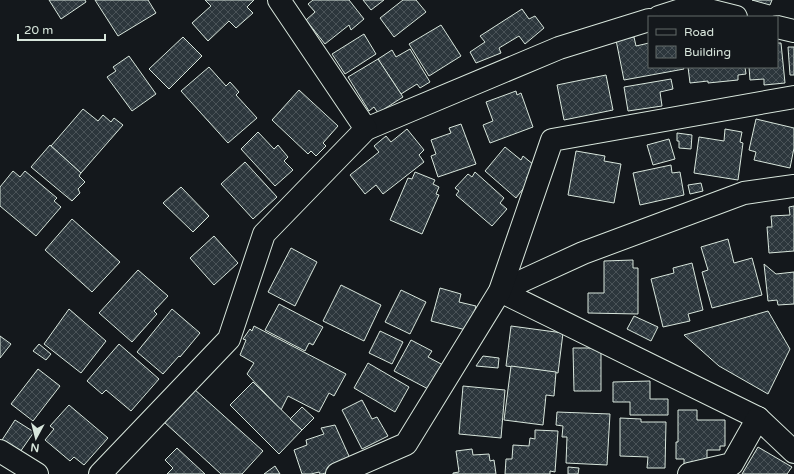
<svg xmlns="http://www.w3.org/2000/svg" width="794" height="474" font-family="'Varela Round',sans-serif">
<defs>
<pattern id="building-cross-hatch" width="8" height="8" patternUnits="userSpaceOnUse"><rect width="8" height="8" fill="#2c363c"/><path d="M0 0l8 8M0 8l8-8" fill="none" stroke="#4a5358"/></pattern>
</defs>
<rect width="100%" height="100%" fill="#14181c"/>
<!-- building -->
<g fill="url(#building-cross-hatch)" stroke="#d8e6dc">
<polygon points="49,0 85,0 86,2 61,19"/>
<polygon points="95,0 148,0 156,13 118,36"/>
<polygon points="205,0 254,0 247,7 253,13 236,28 229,21 208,41 192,23 211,6"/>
<polygon points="313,0 349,0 364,19 351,30 349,25 325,44 306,20 315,12 308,4"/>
<polygon points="363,0 384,0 371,10"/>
<polygon points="403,0 416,0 426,12 394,37 380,18"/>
<polygon points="752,0 772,0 770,5"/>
<polygon points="522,9 529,19 535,16 544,28 525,44 519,36 499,48 501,53 476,63 470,52 485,42 480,36"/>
<polygon points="441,25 461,56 429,76 409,44"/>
<polygon points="364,34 376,54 345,74 332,54"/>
<polygon points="183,37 202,56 169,89 149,69"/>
<polygon points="634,37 636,46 649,43 649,67 683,67 684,69 624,80 616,40"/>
<polygon points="777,43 781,43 785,83 764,85 764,79 750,80 749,67 777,67"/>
<polygon points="788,47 794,47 794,75 790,75"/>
<polygon points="410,49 430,82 420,88 417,84 401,94 378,59 392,50 396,57"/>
<polygon points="129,56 156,94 132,111 107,77 116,71 113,67"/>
<polygon points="378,59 403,97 378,113 374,107 369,111 348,77"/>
<polygon points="209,67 226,86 230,82 239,92 236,95 257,118 228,143 181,91"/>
<polygon points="688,67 745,67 746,74 738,75 738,80 708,83 708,81 690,83"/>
<polygon points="606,75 613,110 564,120 557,85"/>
<polygon points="671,79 673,89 660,92 662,106 628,111 624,87"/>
<polygon points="299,90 338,126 323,143 326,146 316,156 311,151 308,154 272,120"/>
<polygon points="516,91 517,95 521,93 533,127 490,143 483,125 493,121 486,102"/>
<polygon points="83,109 98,121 103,115 111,122 114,118 123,125 81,173 51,146"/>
<polygon points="756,119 794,128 794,148 790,168 754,160 756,152 749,150"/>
<polygon points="461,124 476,164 438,177 431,156 436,154 431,140 451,133 449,128"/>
<polygon points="407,129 424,150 419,155 424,162 383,194 376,185 365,194 350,175 379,152 374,146 386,136 391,142"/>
<polygon points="725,129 742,132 740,142 743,143 738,180 694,173 699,137 724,141"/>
<polygon points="258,132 274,149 278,145 288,157 284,161 293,170 275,186 241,149"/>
<polygon points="677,133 692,135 691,149 679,148 679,141 677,141"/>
<polygon points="669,139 675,159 653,165 647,145"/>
<polygon points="50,145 81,173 79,176 85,182 78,189 80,193 72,201 31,167"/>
<polygon points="505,147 521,160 523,156 534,165 533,170 526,178 529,181 516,198 485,171"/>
<polygon points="576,151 605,156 604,161 621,164 614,203 568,195"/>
<polygon points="245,162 277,197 253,219 221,184"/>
<polygon points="671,165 672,173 680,172 684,195 640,205 633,173"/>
<polygon points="13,171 20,177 25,171 57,198 54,201 61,207 36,236 0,206 0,187"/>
<polygon points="415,172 435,180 433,184 439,187 436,194 439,195 422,234 390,220 408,178 412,179"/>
<polygon points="475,172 504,198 500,203 507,209 492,226 456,195 459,191 455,188 468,174 472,177"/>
<polygon points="701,183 703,191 690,194 688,185"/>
<polygon points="181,187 209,216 193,232 163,203"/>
<polygon points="794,206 794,251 769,253 767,227 772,227 771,216 790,215 789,207"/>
<polygon points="72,219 120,262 92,292 45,250"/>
<polygon points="214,236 238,263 214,285 190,258"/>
<polygon points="728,239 734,263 752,258 762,295 712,308 702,272 708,270 701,247"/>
<polygon points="291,248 317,262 295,306 268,292"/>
<polygon points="633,260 633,268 638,268 638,314 588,313 588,293 604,293 604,261"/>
<polygon points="692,263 703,310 688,314 690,321 663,327 651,279 674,273 673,268"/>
<polygon points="764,264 776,274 794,272 794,304 778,305 777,300 768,301"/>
<polygon points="138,270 168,296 154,311 157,314 132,342 99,313"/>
<polygon points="341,285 381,305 364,341 323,321"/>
<polygon points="440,288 461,294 459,302 476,306 470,331 431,321"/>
<polygon points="401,290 426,302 410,334 385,322"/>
<polygon points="279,304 323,327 313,345 309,343 305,351 265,330"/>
<polygon points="69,309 106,341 81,373 44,344"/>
<polygon points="172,309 200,333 180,357 179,356 163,374 137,352"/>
<polygon points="768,311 790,349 768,394 719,366 684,335"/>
<polygon points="634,316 658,327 651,341 627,329"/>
<polygon points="254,326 346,374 334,396 329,393 319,412 288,396 281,410 247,374 254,363 240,355 246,340 243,339 250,329 252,331"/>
<polygon points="511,326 563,333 558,373 506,366"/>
<polygon points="380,331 403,342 392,364 369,353"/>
<polygon points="0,336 11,344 0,358"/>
<polygon points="411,340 432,351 428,357 443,365 432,391 394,371"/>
<polygon points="39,344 51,354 46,360 33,351"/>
<polygon points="119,344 159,379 131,411 106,390 102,394 87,381"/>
<polygon points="573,348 601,348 601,391 574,391"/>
<polygon points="483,356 499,358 498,368 476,366"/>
<polygon points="368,363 409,387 395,412 354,388"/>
<polygon points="511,366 556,372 554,396 546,395 543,425 504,420"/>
<polygon points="38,369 60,386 33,421 11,404"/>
<polygon points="650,381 650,399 668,399 668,415 630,415 630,402 613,402 613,382"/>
<polygon points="253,382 302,430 279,454 230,405"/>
<polygon points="463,386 505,390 501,438 459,434"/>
<polygon points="194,389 263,451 242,474 221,474 164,422"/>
<polygon points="362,400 372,419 377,417 388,436 362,449 342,410"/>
<polygon points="69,405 108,438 84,465 74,457 70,461 45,440 54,429 50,426"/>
<polygon points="302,407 314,418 302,430 290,419"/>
<polygon points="678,410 697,410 697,420 725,420 725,446 720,446 720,450 707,450 707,466 684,466 684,459 676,459 676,442 678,442"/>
<polygon points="557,412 610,414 607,465 566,463 567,437 562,437 563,426 556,425"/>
<polygon points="620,418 641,419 641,422 666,422 665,468 647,468 648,457 620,456"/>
<polygon points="15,420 34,432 20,452 2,440"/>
<polygon points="335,425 353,465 322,474 320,474 319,472 311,474 302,474 294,450 307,445 306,440 324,434 321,428"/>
<polygon points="535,430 558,431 555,472 550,471 550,474 505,474 506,459 512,459 513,445 529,446 530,438 535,439"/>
<polygon points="758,447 792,467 787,474 742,474"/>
<polygon points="177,448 205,474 167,474 173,468 165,460"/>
<polygon points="472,449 473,455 489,454 490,461 494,460 496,474 453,474 453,473 459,472 456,451"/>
<polygon points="275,466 280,474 264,474"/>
<polygon points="568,467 579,468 578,474 568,474"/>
</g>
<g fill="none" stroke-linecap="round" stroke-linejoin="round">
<!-- minor casing -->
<g stroke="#d8e6dc" stroke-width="24">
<g id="minor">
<polyline points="659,17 693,6 736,17"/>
<polyline points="777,27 794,31"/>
<polyline points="366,129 559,48 649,20"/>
<polyline points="758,418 500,291 583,253 744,193 794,186"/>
<polyline points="0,451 37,474"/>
<polyline points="100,474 229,339 264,234 366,129 279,0"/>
<polyline points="337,474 406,444 500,291 552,140 794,97"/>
<polyline points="689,474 732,464 758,418 794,452"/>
</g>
</g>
<!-- minor -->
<use href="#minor" stroke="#14181c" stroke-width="22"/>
</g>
<!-- legend -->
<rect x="648" y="16" width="130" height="52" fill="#14181c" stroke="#626a69"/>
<rect x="656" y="29" width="20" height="6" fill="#14181c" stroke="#626a69"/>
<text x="684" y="36" font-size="12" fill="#d8e6dc">Road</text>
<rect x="656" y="46" width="20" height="12" fill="url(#building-cross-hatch)" stroke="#626a69"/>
<text x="684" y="56" font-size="12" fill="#d8e6dc">Building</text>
<!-- north arrow -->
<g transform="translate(36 438) rotate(187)" stroke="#14181c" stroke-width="3" paint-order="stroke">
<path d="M0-3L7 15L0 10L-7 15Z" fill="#d8e6dc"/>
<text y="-6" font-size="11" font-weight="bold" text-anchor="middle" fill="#d8e6dc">N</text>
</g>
<!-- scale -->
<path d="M18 34v6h87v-6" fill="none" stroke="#d8e6dc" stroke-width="2"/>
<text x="24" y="34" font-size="12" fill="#d8e6dc" stroke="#14181c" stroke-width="3" paint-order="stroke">20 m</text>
</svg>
